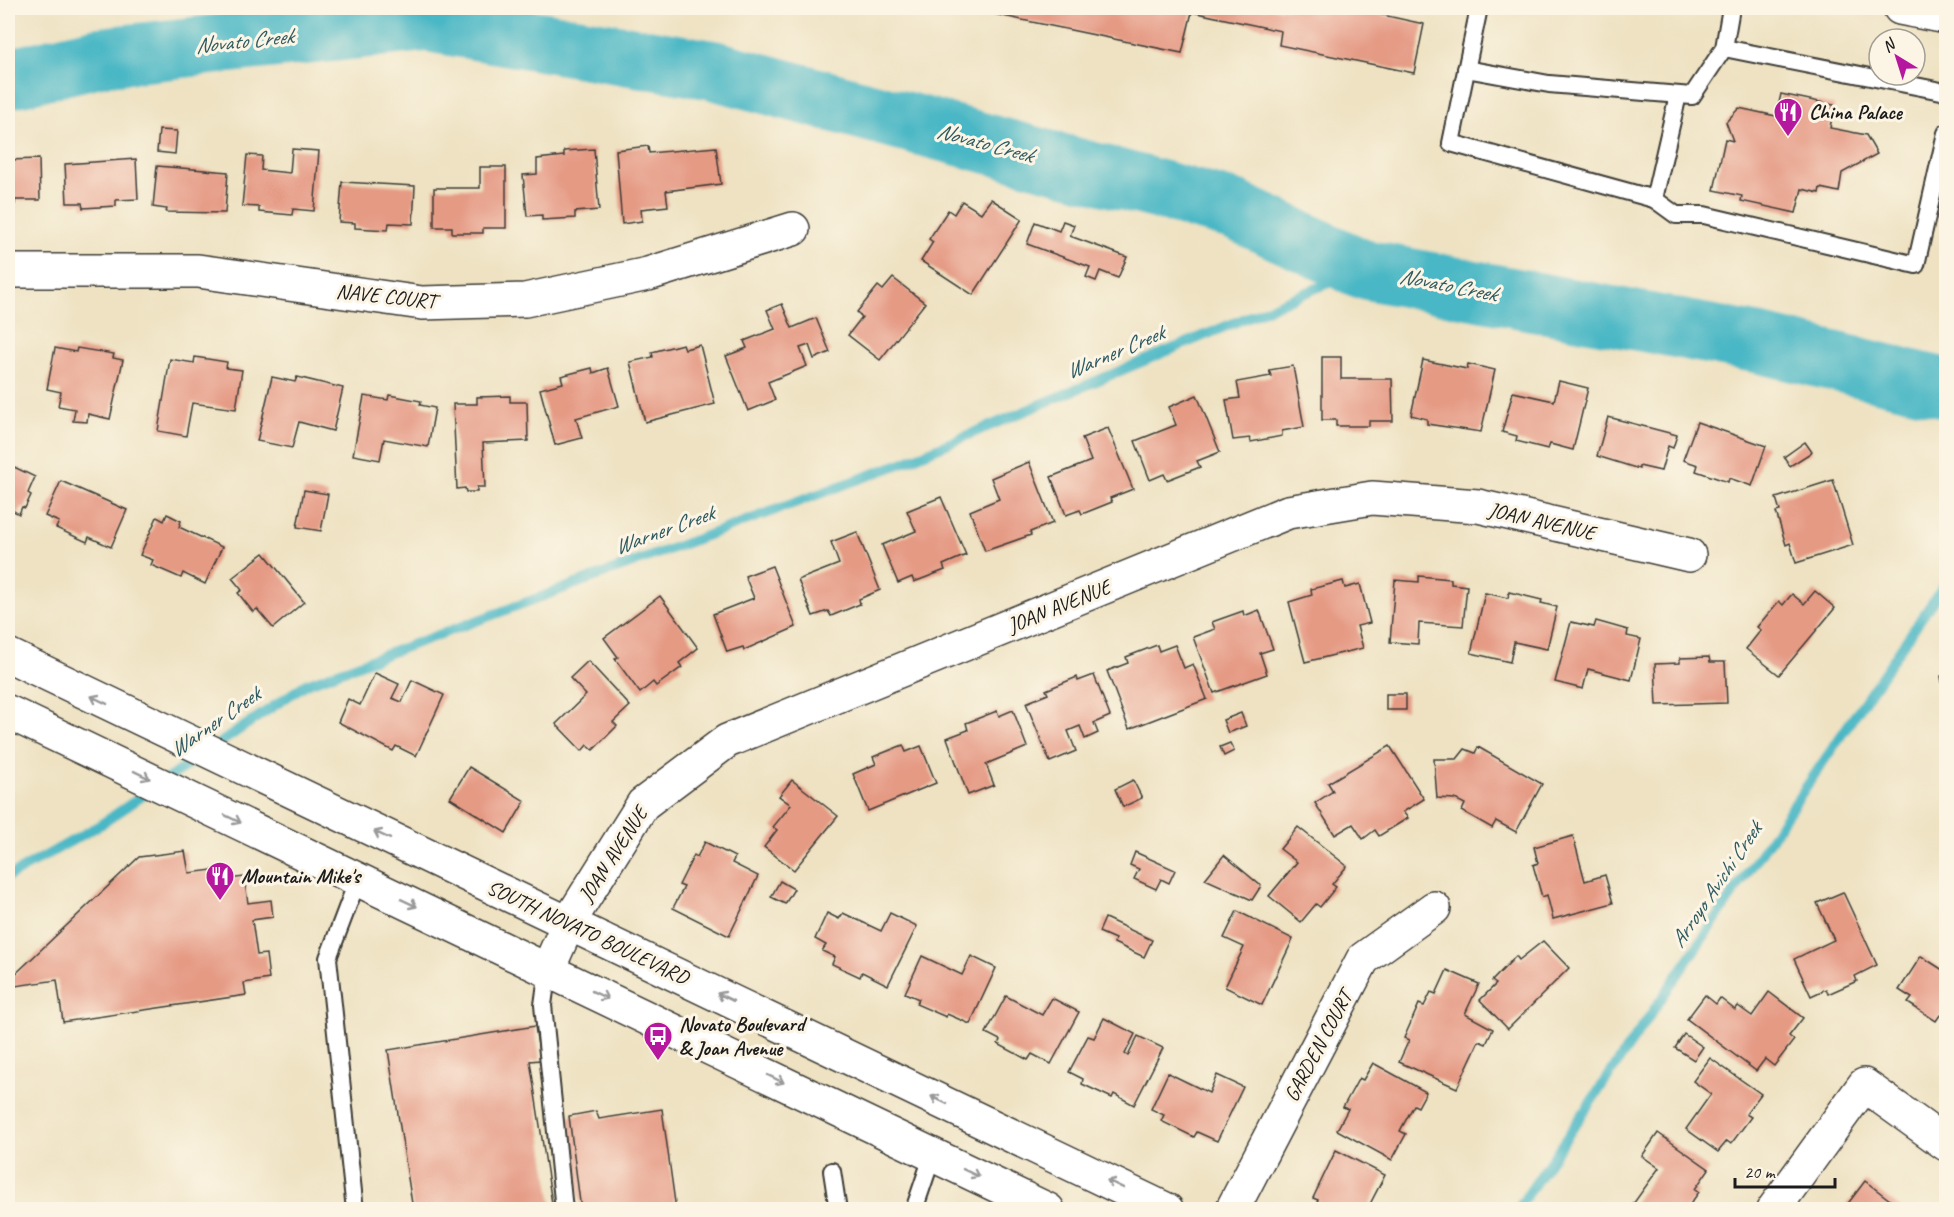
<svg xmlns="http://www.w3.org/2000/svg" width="1954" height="1217" font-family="Caveat,sans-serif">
<rect width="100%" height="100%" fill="#fcf5e5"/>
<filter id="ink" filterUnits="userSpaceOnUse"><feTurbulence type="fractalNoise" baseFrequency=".0167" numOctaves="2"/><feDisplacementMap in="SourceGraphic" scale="12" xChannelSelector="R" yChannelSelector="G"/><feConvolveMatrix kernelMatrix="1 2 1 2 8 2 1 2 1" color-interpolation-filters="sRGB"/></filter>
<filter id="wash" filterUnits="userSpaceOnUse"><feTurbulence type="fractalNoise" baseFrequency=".008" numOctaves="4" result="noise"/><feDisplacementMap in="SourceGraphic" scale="24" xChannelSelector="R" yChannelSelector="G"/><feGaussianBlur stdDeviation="1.35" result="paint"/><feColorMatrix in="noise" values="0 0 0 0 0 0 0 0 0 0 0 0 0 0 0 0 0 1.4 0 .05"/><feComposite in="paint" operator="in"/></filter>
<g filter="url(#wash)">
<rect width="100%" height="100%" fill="#eee2c2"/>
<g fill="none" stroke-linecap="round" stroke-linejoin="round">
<!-- stream -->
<g stroke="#4ab7c5" stroke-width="10">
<polyline points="8,877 100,825 306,684 897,465 1362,269"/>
<polyline points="1517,1210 1946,582"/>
</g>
<!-- river -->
<polyline stroke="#4ab7c5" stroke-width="60" points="8,79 99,57 426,22 713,70 1234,210 1362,269 1761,344 1946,388"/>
</g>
<g id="blocks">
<!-- building -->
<g fill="#e59a84">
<polygon points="1370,8 1369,12 1424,24 1414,73 1279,45 1281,31 1192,12 1182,53 969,9"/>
<polygon points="1781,94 1834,105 1830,128 1866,135 1877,154 1842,173 1839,192 1820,188 1819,193 1802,189 1796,213 1741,201 1742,196 1714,190 1725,139 1733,141 1726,122 1739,108 1776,116"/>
<polygon points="159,130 177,131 175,154 157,152"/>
<polygon points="648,146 649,153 716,147 721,184 666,191 668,206 641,209 642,221 622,224 616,150"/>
<polygon points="292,149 319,151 314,211 293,209 292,215 259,212 259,207 242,206 247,155 262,156 261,170 290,173"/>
<polygon points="594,149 599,210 575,212 575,218 542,220 542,215 527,216 523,175 537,174 537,159 564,156 564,151"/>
<polygon points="39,159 40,200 15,200 15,204 8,204 8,160"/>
<polygon points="136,159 138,199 116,200 116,206 83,208 82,203 67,203 65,164"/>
<polygon points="157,166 228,172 225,213 166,212 167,209 153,207"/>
<polygon points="480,167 506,167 506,228 483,228 483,233 452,233 452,227 434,227 434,188 480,188"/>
<polygon points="342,182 415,186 413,224 389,223 388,230 355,228 355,223 339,222"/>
<polygon points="991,199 1022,219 973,295 921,261 933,242 929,239 948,210 954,214 962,201 981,213"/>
<polygon points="1063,221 1074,225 1070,236 1127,257 1118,278 1100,271 1096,281 1086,277 1090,267 1027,244 1035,222 1059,231"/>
<polygon points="893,278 925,303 880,360 848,335 862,317 857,312 878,286 883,290"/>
<polygon points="782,304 792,328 816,318 830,352 814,359 809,345 800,348 807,366 768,382 775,400 748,411 726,356 747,348 744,341 775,329 767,310"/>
<polygon points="683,344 685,349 700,345 715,404 645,422 630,362 653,357 652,352"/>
<polygon points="55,348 76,352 77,348 114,354 113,358 123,360 110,419 88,414 87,422 73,421 75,409 58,406 61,392 47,389"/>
<polygon points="195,357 227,362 226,368 242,370 236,409 192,403 186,436 158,431 170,359 194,363"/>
<polygon points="1322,357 1341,357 1341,379 1392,379 1393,421 1369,421 1369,426 1336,426 1336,420 1322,420"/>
<polygon points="1423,360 1467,369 1468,364 1495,370 1481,432 1427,424 1427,419 1411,415"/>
<polygon points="1293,366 1304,427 1282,431 1282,436 1251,442 1250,438 1233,440 1226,400 1240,398 1237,382 1271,376 1269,370"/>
<polygon points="592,368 593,373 608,368 619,406 576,418 582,438 555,445 540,389 563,383 561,376"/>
<polygon points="272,377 295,382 297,377 343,388 333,431 299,422 292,448 257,441"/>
<polygon points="1559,381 1588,388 1573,450 1550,444 1548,449 1516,441 1517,436 1502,432 1513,392 1554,401"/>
<polygon points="389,395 421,401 420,405 435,408 428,447 384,439 380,460 353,455 364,396 388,400"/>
<polygon points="1197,395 1220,452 1197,461 1200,467 1167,480 1164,474 1150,480 1135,441 1176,425 1169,407"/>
<polygon points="510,396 510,402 527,402 528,441 483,443 485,487 477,487 477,492 466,492 465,488 457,489 453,404 477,404 477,397"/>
<polygon points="1608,417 1677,435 1673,448 1668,446 1661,471 1639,466 1639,469 1597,456"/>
<polygon points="1697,422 1766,446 1752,486 1729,478 1728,482 1696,471 1698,465 1683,460"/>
<polygon points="1108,428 1133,489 1110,498 1112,502 1082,514 1080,510 1066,515 1051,477 1091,461 1082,438"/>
<polygon points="1805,442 1812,452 1790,466 1784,457"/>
<polygon points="1029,462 1053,523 1030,532 1031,535 985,551 970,511 999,499 991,478"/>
<polygon points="8,464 35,477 28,493 31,495 25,508 22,507 19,514 8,508"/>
<polygon points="1833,480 1853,545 1796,563 1790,543 1786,545 1776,512 1780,511 1776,498"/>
<polygon points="61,481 127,510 111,547 89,537 87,542 56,528 59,522 45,516"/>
<polygon points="304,490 328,494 321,531 297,527"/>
<polygon points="941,497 966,555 943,565 945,570 914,582 912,577 898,583 882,545 916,531 907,511"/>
<polygon points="167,514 181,521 179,527 222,547 205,584 183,573 181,578 151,565 153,560 140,555 157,517 164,521"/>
<polygon points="857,532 880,590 859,599 860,604 831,616 828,611 813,616 798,580 839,564 831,542"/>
<polygon points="264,553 304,602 273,628 257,609 253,612 238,593 242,590 232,578"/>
<polygon points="772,566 796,627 744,650 743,647 727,652 713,614 754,598 745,576"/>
<polygon points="1419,576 1451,579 1451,584 1467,586 1463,626 1419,623 1418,644 1390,642 1395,580 1419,582"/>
<polygon points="1343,581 1345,588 1360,584 1370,623 1357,626 1363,648 1305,662 1289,602 1312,595 1311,589"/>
<polygon points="1815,591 1835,608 1779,675 1746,649 1761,630 1757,627 1779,601 1783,605 1792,594 1804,604"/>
<polygon points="1509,592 1542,600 1541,603 1557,607 1547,649 1514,642 1510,662 1471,653 1485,593 1508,598"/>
<polygon points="660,596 698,648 679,663 682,667 656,686 653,682 640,693 615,659 618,657 604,638"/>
<polygon points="1259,610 1273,649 1260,653 1267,674 1214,693 1193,637 1215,629 1212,622 1243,611 1244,616"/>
<polygon points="1596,621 1628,630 1627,636 1641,639 1631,680 1588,669 1583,689 1555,682 1571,622 1594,627"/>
<polygon points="1157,645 1159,651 1175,645 1184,668 1193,664 1207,699 1129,729 1107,671 1128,663 1126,657"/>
<polygon points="1709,657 1710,662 1725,662 1727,703 1657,705 1655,664 1680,663 1680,658"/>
<polygon points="588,661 630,706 613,722 617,726 593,750 587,745 582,751 556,724 586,695 570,678"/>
<polygon points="375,673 399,684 392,698 402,702 412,680 444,695 416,756 396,746 393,751 338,722 348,699 360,705"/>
<polygon points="1094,675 1110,716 1094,723 1098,733 1085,739 1080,726 1068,731 1076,751 1050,762 1026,703 1048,694 1046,690 1077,677 1078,681"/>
<polygon points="1946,675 1946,701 1945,701 1941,676"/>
<rect x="1386" y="694" width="20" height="16"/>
<polygon points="1013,710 1027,747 986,764 994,785 968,795 947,738 968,730 966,723 997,711 999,716"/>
<polygon points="1241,713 1246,726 1228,733 1223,720"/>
<polygon points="1230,743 1234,751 1224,756 1220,747"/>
<polygon points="903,745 906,752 921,746 936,783 868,811 853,774 876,764 873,757"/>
<polygon points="1390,746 1424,799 1403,812 1408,818 1379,836 1375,830 1363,839 1353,824 1335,835 1315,803 1333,791 1328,783"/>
<polygon points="1478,747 1542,784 1516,832 1496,821 1492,828 1462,811 1465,804 1455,799 1437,798 1434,759 1457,759 1465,749 1475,753"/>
<polygon points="469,767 525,801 506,833 450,798"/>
<polygon points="792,780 838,816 794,870 764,847 777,830 773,827 791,805 779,796"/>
<polygon points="1133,780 1142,798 1123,807 1115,789"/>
<polygon points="1298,827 1347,866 1332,884 1336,887 1320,907 1316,904 1301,922 1269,896 1297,862 1280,849"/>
<polygon points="1573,836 1585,881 1605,875 1613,903 1553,919 1547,895 1542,897 1533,865 1538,863 1534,847"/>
<polygon points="705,842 735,857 732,863 758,876 729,936 673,908 684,887 679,885 694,855 697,857"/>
<polygon points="185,851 189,873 228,868 229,879 244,877 248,903 271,900 273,917 252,920 257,955 266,954 269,979 244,983 246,995 63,1022 57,980 8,987 8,981 139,857"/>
<polygon points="1135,852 1175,870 1169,883 1161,879 1156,889 1134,879 1139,869 1130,865"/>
<polygon points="1224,855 1261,886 1252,900 1205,879"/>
<polygon points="780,881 794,889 785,904 771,897"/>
<polygon points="1843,892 1877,965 1855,976 1857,981 1828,994 1826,989 1811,996 1794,959 1834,940 1817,903"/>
<polygon points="1237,911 1293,939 1262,1005 1225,987 1244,947 1224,938"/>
<polygon points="827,913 839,919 843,913 881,931 890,913 917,926 888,985 862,972 860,977 832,964 835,957 822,951 826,945 815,939"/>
<polygon points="1105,918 1152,940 1144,957 1114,943 1115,939 1099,932"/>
<polygon points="1543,941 1569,968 1508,1029 1480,1000 1496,984 1492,981 1516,956 1519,960"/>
<polygon points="922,956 962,975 971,956 996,968 970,1024 947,1014 946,1017 916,1004 919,999 905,993"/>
<polygon points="1921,956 1946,972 1946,1019 1940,1015 1936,1021 1908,1003 1912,998 1899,990"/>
<polygon points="1447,970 1479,984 1465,1014 1493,1029 1486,1044 1479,1041 1457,1088 1399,1062 1409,1040 1404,1038 1419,1004 1424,1006 1431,992 1436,994"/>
<polygon points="1769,992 1803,1018 1789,1036 1794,1040 1774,1066 1765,1059 1756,1071 1687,1019 1705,995 1716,1004 1720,998 1735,1010 1738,1006 1752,1016"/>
<polygon points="1006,996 1042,1015 1052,998 1079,1012 1051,1064 1032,1054 1028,1060 998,1044 1000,1040 986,1033"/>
<polygon points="1104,1018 1135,1034 1125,1054 1128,1056 1138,1036 1163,1048 1134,1105 1114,1094 1112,1098 1082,1084 1083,1079 1069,1072 1088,1036 1094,1038"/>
<polygon points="535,1026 540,1060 530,1061 553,1210 413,1210 388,1050"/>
<polygon points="1684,1034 1703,1047 1694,1060 1675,1048"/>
<polygon points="1710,1058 1761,1094 1746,1114 1751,1117 1731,1144 1727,1141 1718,1152 1686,1129 1711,1094 1693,1081"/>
<polygon points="1373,1063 1426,1092 1418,1107 1414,1105 1400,1131 1406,1134 1392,1160 1337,1130 1348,1109 1343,1107 1359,1078 1363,1080"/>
<polygon points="1168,1073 1209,1093 1217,1075 1243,1087 1217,1141 1197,1132 1194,1137 1161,1121 1164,1115 1151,1109"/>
<polygon points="662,1109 676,1210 581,1210 569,1116 596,1111 599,1119"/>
<polygon points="1658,1133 1709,1169 1695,1189 1699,1192 1686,1210 1641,1210 1633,1204 1659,1168 1642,1156"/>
<polygon points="1336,1150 1385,1175 1369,1206 1375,1210 1313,1210 1318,1200 1313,1198"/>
<polygon points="1865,1181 1903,1210 1843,1210"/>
</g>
</g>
</g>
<g filter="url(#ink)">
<use href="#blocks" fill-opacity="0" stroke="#3c3a35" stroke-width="1.5"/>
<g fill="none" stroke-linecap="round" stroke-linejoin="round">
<!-- lane casing -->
<g stroke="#3c3a35" stroke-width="20">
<g id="lane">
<polyline points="1479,8 1451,143 1654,199 1678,95"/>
<polyline points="1724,48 1946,92"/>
<polyline points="1466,69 1549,84 1692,96 1724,48 1731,8"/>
<polyline points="1654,199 1676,215 1704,215 1916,265 1946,133"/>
<polyline points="548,969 543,1005 564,1210"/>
<polyline points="832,1171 838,1210"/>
<polyline points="355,1210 328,958 358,879"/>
<polyline points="914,1210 933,1154"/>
</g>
</g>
<!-- street casing -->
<g stroke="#3c3a35" stroke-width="36">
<g id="street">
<polyline points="1900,8 1946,17"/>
<polyline points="8,271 198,271 422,303 525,300 648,274 793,229"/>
<polyline points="548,969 569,922 643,804 727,741 1288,512 1372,498 1478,506 1689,555"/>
<polyline points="1232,1210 1363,959 1434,908"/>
<polyline points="1773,1210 1864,1085 1946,1144"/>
</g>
</g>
<!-- secondary casing -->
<g stroke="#3c3a35" stroke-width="36">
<g id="secondary">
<polyline points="8,655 1167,1210"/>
<polyline points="8,712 1048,1210"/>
</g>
</g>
<!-- lane -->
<use href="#lane" stroke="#fff" stroke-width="16"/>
<!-- street -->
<use href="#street" stroke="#fff" stroke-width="33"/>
<!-- secondary -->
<use href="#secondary" stroke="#fff" stroke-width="33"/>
</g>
<!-- one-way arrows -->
<defs><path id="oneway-shaft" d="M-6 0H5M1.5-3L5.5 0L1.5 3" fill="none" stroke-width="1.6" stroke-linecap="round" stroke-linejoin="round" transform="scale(1.5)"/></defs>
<g stroke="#999">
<use href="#oneway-shaft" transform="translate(99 700) rotate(-154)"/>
<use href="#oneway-shaft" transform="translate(142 775) rotate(26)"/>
<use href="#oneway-shaft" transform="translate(233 819) rotate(26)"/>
<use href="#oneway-shaft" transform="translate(382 835) rotate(-155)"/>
<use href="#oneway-shaft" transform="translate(409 903) rotate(25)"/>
<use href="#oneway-shaft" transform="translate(600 995) rotate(26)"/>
<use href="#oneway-shaft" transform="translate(725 997) rotate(-154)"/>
<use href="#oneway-shaft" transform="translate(776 1079) rotate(26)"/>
<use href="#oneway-shaft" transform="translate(939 1100) rotate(-154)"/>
<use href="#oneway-shaft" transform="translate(971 1173) rotate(26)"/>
<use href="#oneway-shaft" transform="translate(1115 1184) rotate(-154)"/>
</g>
</g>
<!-- icons -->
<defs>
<g id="restaurant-pin" transform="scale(1.5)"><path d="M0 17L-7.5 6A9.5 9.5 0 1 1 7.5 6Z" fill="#b5179e" stroke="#fcf5e5"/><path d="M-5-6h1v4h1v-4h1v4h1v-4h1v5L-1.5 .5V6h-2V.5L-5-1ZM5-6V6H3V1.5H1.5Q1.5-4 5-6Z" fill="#fff"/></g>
<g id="bus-pin" transform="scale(1.5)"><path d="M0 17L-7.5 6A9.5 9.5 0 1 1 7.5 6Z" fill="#b5179e" stroke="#fcf5e5"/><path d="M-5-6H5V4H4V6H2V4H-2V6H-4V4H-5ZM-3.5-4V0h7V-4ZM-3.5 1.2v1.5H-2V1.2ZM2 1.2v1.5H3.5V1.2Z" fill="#fff"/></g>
</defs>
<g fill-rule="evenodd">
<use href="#restaurant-pin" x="1788" y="112"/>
<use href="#restaurant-pin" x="220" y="876"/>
<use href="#bus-pin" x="658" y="1036"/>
</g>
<g text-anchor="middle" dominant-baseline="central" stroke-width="6" stroke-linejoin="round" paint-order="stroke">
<!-- poi labels -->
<g font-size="21" font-weight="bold" fill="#1c1c1c" stroke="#fcf5e5" text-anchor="start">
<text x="1809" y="112">China Palace</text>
<text x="241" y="876">Mountain Mike's</text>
<text x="679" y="1024">Novato Boulevard<tspan x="679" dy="24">&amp; Joan Avenue</tspan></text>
</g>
<!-- street labels -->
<g font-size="21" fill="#1c1c1c" stroke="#fcf5e5">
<text transform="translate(386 296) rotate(6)">NAVE COURT</text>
<text transform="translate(1542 521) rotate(13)">JOAN AVENUE</text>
<text transform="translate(1059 606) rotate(-22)">JOAN AVENUE</text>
<text transform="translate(613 854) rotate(-57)">JOAN AVENUE</text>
<text transform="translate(588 932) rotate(25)">SOUTH NOVATO BOULEVARD</text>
<text transform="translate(1318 1046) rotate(-62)">GARDEN COURT</text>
</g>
<!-- water labels -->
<g font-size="22" font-style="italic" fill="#2e5a60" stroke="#fcf5e5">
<text transform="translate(244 41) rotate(-6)">Novato Creek</text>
<text transform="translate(985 143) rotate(15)">Novato Creek</text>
<text transform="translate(1448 285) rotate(11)">Novato Creek</text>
<text transform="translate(1115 352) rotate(-23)">Warner Creek</text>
<text transform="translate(664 530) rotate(-20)">Warner Creek</text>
<text transform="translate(215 722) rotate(-35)">Warner Creek</text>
<text transform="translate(1716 885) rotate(-56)">Arroyo Avichi Creek</text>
</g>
</g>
<!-- margin -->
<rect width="1954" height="1217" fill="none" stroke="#fcf5e5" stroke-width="30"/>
<!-- north arrow -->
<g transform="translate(1897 57) rotate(322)"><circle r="28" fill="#fcf5e5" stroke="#a29e95" stroke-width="1.5"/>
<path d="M0-4.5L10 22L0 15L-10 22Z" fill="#b5179e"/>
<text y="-9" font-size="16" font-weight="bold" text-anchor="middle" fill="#1c1c1c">N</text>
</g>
<!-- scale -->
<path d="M1735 1178v9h100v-9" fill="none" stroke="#1c1c1c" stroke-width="3"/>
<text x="1744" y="1178" font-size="18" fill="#1c1c1c" stroke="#fcf5e5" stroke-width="4.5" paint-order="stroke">20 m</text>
</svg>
